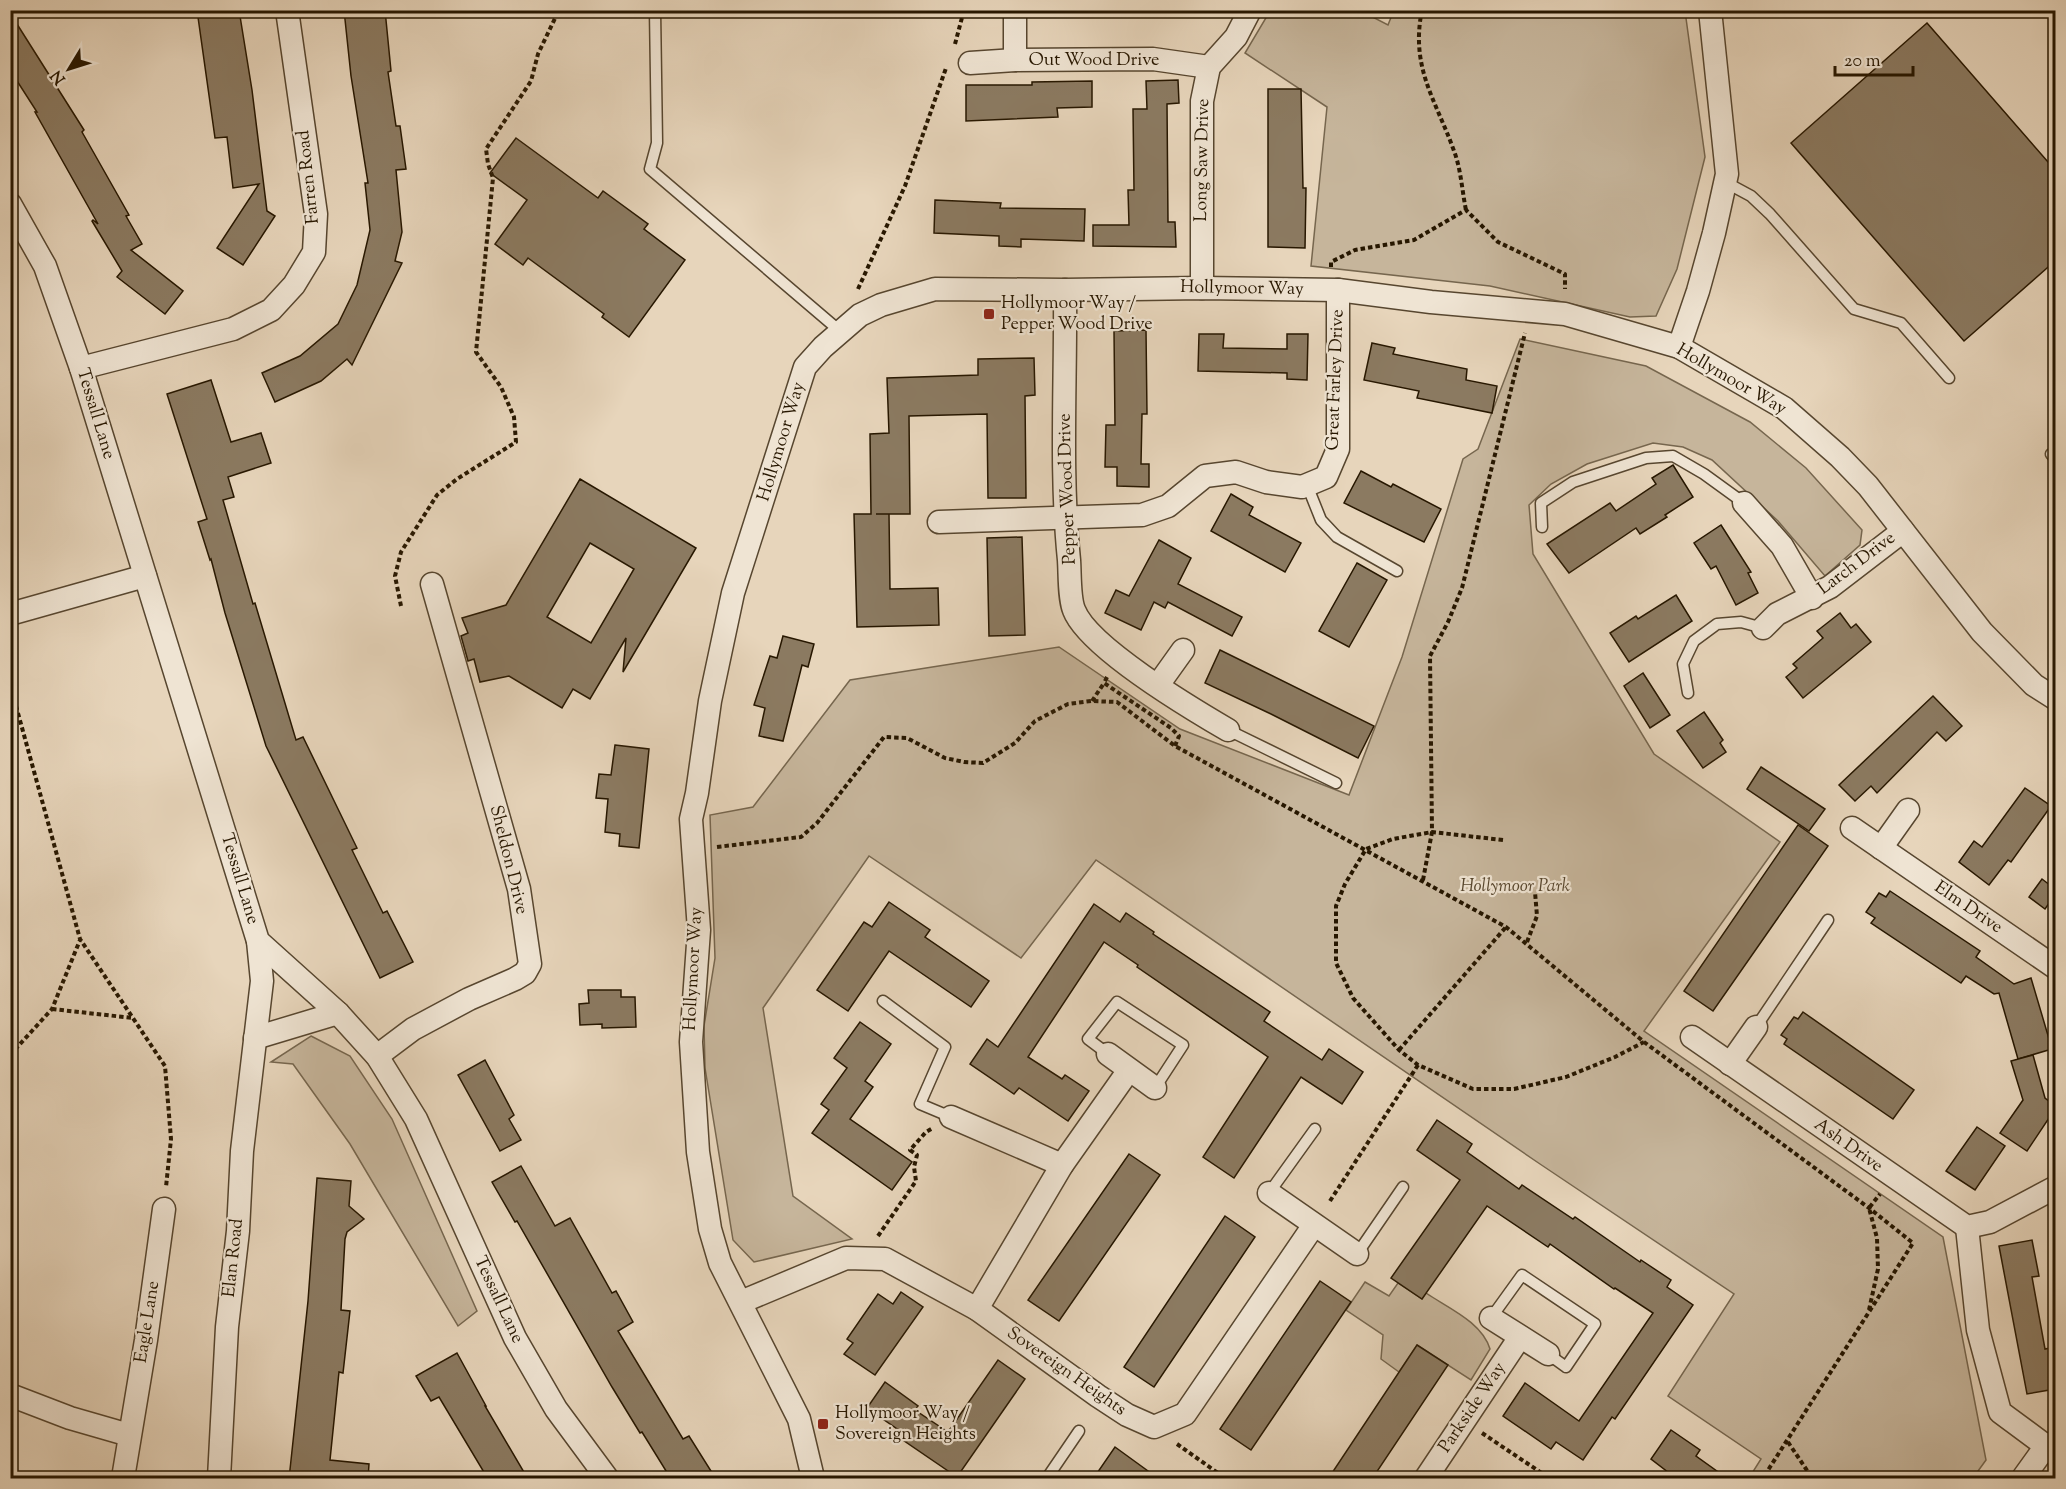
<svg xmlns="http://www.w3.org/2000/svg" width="2066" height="1489" font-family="'Sorts Mill Goudy',serif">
<rect width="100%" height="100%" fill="#e7d5bb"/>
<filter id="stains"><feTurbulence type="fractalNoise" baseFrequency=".00333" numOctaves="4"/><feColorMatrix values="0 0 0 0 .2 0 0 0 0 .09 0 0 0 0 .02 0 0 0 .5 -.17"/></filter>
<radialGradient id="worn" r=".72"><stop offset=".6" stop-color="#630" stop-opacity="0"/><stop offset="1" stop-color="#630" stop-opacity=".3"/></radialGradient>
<!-- green -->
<g fill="#c6b59b" stroke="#76664e" stroke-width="1.5">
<polygon points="1394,10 1685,11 1705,157 1677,269 1656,316 1630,317 1490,286 1311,266 1327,107 1245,53 1270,11 1361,11 1388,25"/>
<polygon points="1520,339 1646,366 1750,422 1806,468 1862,530 1860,545 1825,576 1778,521 1712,460 1683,447 1653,443 1587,464 1551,484 1529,505 1533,554 1654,754 1780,842 1644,1031 1943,1237 1986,1460 1973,1478 1749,1478 1761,1459 1668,1396 1734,1294 1540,1164 1096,860 1021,958 869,856 763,1008 793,1196 852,1239 754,1262 733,1240 705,1068 704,1026 715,958 710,815 753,807 850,680 1059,647 1180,729 1349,795 1402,657 1463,459 1478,449"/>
<polygon points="311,1036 350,1056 392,1119 477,1311 458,1326 350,1144 293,1064 271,1062"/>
<path d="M1365,1282L1389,1296L1398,1283L1422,1299L1426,1293C1448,1308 1482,1322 1490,1349L1471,1380L1417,1345L1399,1372L1381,1359L1383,1335L1346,1310Z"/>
</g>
<!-- building -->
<g fill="#8b7a61" stroke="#271700" stroke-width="1.5" fill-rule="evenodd">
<polygon points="197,10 239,10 252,90 267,211 275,216 243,265 217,248 259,184 233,188 227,137 215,138"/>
<polygon points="344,10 385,10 391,71 388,72 396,126 400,126 406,169 396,170 402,232 395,261 402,263 352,365 347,359 321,381 275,402 262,373 300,356 338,324 357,285 370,230 365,183 368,183 351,76"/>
<polygon points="10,13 84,130 82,132 129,215 126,216 142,244 131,250 183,291 165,314 117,277 122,271 92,221 93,220 98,224 35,112 37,112 10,70"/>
<polygon points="1927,23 2055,170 2055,261 1964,341 1791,143"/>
<polygon points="1178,80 1179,103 1167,104 1168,222 1175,222 1176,247 1093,246 1093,225 1129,225 1128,190 1134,190 1133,109 1147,109 1146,81"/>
<polygon points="1092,81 1092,107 1057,108 1058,117 966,121 966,85 1032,85 1032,82"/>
<polygon points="1268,89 1301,89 1303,188 1306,188 1305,248 1268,247"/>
<polygon points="516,138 598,198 603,191 648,224 644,229 685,260 629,337 602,317 604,314 528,258 523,265 495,244 527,200 490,173"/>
<polygon points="935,200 1001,203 1000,208 1085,209 1084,241 1021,239 1021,247 999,246 999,236 934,233"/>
<polygon points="1146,330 1147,414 1142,414 1141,464 1149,464 1149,487 1117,486 1117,467 1105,467 1106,425 1115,425 1114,331"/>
<polygon points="1199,334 1224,334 1223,348 1287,349 1287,334 1308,334 1307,380 1287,379 1287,373 1198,371"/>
<polygon points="1372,343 1395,348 1393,354 1467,369 1466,380 1497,386 1492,413 1417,398 1419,391 1364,380"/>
<polygon points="1034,358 1035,395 1025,396 1026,498 988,498 987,414 909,416 910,514 876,514 889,514 890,589 938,588 939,625 857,627 854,514 871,514 870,434 889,433 887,378 978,375 978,359"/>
<polygon points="211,380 231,442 261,433 271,463 228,477 234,497 223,500 253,604 255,603 296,740 303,737 357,848 352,850 383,913 387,911 413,962 380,978 266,746 225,613 211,559 210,560 198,522 207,519 167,394"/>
<polygon points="1673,465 1693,497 1665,515 1667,517 1640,534 1636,528 1569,573 1547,544 1610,503 1616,511 1656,484 1652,478"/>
<polygon points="1361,471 1391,487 1393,484 1441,509 1424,542 1344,503"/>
<path d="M580,479L696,548L623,672L626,638L590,699L573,689L562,708L509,676L480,682L474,659L468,661L461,636L468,633L462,618L506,605ZM590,543L634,569L591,643L547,617Z"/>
<polygon points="1231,494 1253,507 1249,515 1301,543 1285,572 1211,531"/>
<polygon points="1721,525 1751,572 1748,573 1758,593 1736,605 1716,566 1711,569 1694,543"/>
<polygon points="1022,537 1025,635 989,636 987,538"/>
<polygon points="1159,540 1191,558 1178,584 1242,617 1232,636 1168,602 1165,608 1154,602 1141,630 1105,613 1116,590 1129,596"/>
<polygon points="1357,563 1387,580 1349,647 1319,631"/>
<polygon points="1676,595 1692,621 1629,662 1610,633 1636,616 1638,619"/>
<polygon points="1840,613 1851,628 1856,624 1871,642 1803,698 1786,677 1797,668 1793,664 1823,638 1817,631"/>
<polygon points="783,636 814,644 808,667 802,665 783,741 759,736 765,708 754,705 770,656 777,658"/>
<polygon points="1220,650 1374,726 1358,758 1271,714 1205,683"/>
<polygon points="1643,673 1670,715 1650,728 1624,686"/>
<polygon points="1933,696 1962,726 1946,741 1937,732 1877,793 1871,786 1855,801 1839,785"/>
<polygon points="1704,712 1723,740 1720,743 1726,752 1703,768 1677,731"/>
<polygon points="615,745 649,749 639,848 619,846 620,834 605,832 608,799 596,798 599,774 611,775"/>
<polygon points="1761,767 1825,809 1809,831 1747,789"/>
<polygon points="2025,788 2051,806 2011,862 2008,860 1989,885 1959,862 1974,841 1982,847"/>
<polygon points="1798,825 1828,846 1713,1011 1684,991"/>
<polygon points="2042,879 2055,889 2055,895 2045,909 2029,897"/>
<polygon points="1890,891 1980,951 1976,957 2014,984 2031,978 2052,1049 2018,1059 1999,993 1994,994 1966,976 1961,983 1871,923 1875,918 1866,912 1879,893 1886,897"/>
<polygon points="889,902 930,930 925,937 989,981 971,1007 889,951 848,1011 817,990 864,922 872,927"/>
<polygon points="1094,904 1120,922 1126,913 1154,932 1153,934 1270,1012 1264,1021 1322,1060 1329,1049 1363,1072 1342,1104 1301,1077 1234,1178 1203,1157 1268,1057 1137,967 1138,965 1104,942 1028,1057 1062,1079 1065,1075 1089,1091 1068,1121 1019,1088 1014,1094 970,1064 987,1039 998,1047"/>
<polygon points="588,990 621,990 621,997 635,997 636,1027 602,1028 602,1024 580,1025 579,1004 589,1003"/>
<polygon points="1803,1012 1914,1090 1893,1119 1784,1044 1787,1039 1781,1035 1794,1017 1798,1019"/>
<polygon points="860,1022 891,1044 865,1081 873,1087 850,1119 912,1162 892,1190 812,1133 829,1110 821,1104 847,1068 834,1058"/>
<polygon points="2033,1055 2045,1098 2055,1106 2055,1109 2027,1151 2000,1133 2023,1100 2011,1061"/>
<polygon points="485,1060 514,1115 509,1119 521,1140 500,1151 458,1075"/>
<polygon points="1437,1120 1472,1144 1467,1152 1519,1189 1522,1185 1573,1219 1575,1217 1640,1262 1641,1260 1671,1280 1667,1287 1693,1305 1615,1419 1612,1417 1583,1460 1556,1442 1551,1449 1503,1416 1525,1383 1579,1421 1653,1313 1615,1288 1614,1289 1550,1244 1548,1247 1487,1206 1422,1299 1391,1278 1460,1180 1417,1150"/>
<polygon points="1977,1127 2005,1146 1975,1190 1946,1171"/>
<polygon points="1129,1154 1160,1175 1059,1321 1028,1300"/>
<polygon points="521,1166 555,1226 570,1218 612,1293 616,1291 633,1322 618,1331 683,1439 689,1436 716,1479 671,1479 642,1432 640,1433 612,1387 517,1221 515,1222 492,1182"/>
<polygon points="317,1178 351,1181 349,1206 364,1219 347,1232 345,1239 341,1310 350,1311 343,1373 339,1372 330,1460 369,1464 368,1479 289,1479 308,1301"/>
<polygon points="1225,1216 1255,1237 1154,1387 1124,1367"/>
<polygon points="2032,1240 2039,1276 2032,1277 2045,1349 2055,1347 2055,1389 2027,1394 1999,1246"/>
<polygon points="1320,1281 1351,1302 1251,1450 1220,1429"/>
<polygon points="901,1292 923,1307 875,1375 844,1354 853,1343 847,1339 878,1294 893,1304"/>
<polygon points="1417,1345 1448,1365 1372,1479 1328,1479"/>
<polygon points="457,1353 486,1406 485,1406 528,1479 488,1479 439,1397 431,1401 416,1376"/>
<polygon points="998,1360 1025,1379 957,1477 897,1436 900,1431 867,1408 885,1382 918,1406 915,1410 948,1432"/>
<polygon points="1671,1430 1700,1450 1696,1456 1728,1479 1677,1479 1651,1459"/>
<polygon points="1115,1447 1159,1479 1093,1479"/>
</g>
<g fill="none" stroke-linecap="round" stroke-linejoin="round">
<!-- service casing -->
<g stroke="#57462f" stroke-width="13">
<g id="service">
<polyline points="655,10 657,143 650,169 841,332"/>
<polyline points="1725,182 1751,196 1770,214 1854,309 1901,323 1949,378"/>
<polyline points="2051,454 2056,460"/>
<polyline points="1307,485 1321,520 1337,537 1397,571"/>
<polyline points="1542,527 1541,503 1573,482 1646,458 1673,456 1704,474 1744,503"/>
<polyline points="1688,693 1683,664 1694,641 1717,624 1741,622 1763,628"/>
<polyline points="1228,730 1336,783"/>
<polyline points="883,1001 945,1047 920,1104 951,1117"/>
<polyline points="1756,1027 1828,920"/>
<polyline points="1108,1054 1088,1039 1117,1002 1183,1045 1155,1088"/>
<polyline points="1269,1193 1315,1129"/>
<polyline points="1357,1254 1403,1187"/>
<polyline points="1491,1318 1522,1275 1595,1324 1566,1367 1548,1354"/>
<polyline points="1047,1478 1079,1431"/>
</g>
</g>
<!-- minor casing -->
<g stroke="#57462f" stroke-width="25">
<g id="minor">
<polyline points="1015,16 1015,60"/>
<polyline points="970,63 1015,60 1153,59 1209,67"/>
<polyline points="10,204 45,266 81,368 258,941 338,1013 377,1056 416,1119 515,1338 556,1409 607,1478"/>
<polyline points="1202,288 1202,101 1209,67 1236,37 1250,10"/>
<path d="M1065,290C1066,380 1060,471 1069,560C1070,574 1069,598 1074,610C1088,647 1192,709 1228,730"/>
<polyline points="1679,347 1698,291 1714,233 1727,174 1710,10"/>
<polyline points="81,368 233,329 271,310 294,285 314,252 316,214 287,10"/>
<polyline points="1744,503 1782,546 1812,598"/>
<polyline points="939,522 1142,515 1168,506 1205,476 1236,472 1266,482 1302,487 1326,477 1338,449 1338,290"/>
<polyline points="10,614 145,576"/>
<polyline points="1763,628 1777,614 1830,587 1903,531"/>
<polyline points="1158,685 1183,650"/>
<polyline points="1852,828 2056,968"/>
<polyline points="1881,848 1908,810"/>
<polyline points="1692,1037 1967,1227 1990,1222 2056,1187"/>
<polyline points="255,1038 338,1013"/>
<polyline points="1108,1054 1155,1088"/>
<polyline points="377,1056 413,1029 469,999 515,979 525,973 530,964 519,889 432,584"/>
<polyline points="1730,1064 1756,1027"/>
<polyline points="951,1117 1062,1165"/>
<polyline points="1269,1193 1357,1254"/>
<polyline points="1967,1227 1978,1330 2000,1412 2046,1446"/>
<polyline points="741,1302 846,1258 885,1259 977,1309 1098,1396 1127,1415 1154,1427 1185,1414 1314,1225"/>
<polyline points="977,1309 1062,1165 1129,1070"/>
<polyline points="1491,1318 1548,1354"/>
<polyline points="10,1395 70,1418 129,1435"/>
<polyline points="123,1478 146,1340 164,1209"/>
<polyline points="219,1478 227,1327 238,1231 242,1151 262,981 258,941"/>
<polyline points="813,1478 799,1419 720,1263 710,1229 698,1152 691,1042 699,930 691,819 697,793 710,701 733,593 805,367 823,347 860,315 881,305 935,289 1065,290 1202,288 1338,290 1431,302 1565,314 1679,347 1784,408 1840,457 1868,486 1982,632 2034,685 2056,699"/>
<polyline points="1426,1478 1520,1337"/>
<polyline points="2023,1478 2046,1446 2056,1442"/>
</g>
</g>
<!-- path -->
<g stroke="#271700" stroke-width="4" stroke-dasharray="4.5 3" stroke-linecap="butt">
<path d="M1422,10C1410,68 1436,100 1454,151C1461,169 1462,191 1466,210"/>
<polyline points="955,44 964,10"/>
<polyline points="1331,267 1331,262 1355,250 1414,240 1466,210 1498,242 1565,274 1565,289"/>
<polyline points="858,289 905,186 946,68"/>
<polyline points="401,606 395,576 401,552 437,495 457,479 516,442 514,417 501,387 476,352 493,178 488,164 486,149 531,81 538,54 559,10"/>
<polyline points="1107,677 1104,683 1171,728 1179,736 1175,746"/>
<polyline points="10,684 80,939 165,1066 171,1139 166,1187"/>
<polyline points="1092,701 1104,683"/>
<polyline points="1503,840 1432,832 1393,839 1366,849 1345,884 1336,906 1336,963 1353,998 1399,1050 1418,1065 1473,1089 1514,1089 1566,1077 1615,1057 1644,1042"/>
<polyline points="717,847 801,837 817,823 884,737 907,738 945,758 964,762 983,763 1015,743 1035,721 1068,704 1091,701 1117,702 1175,746 1506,927 1644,1042 1869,1208 1913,1243 1763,1478"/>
<polyline points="1423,880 1432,832 1430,656 1448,622 1462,588 1525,333"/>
<polyline points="1527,942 1537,916 1535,892"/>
<polyline points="52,1009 133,1018"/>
<polyline points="1399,1050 1506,927"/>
<polyline points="10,1055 52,1009 80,940"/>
<polyline points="1330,1201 1418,1065"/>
<polyline points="878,1236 916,1181 914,1167 917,1155 910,1150 926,1132 933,1128"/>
<polyline points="1869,1310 1878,1269 1877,1238 1869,1208 1880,1194"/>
<polyline points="1482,1433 1549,1478"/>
<polyline points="1788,1442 1812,1478"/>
<polyline points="1177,1444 1225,1478"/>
</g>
<!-- service -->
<use href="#service" stroke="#efe4d3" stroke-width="10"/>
<!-- minor -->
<use href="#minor" stroke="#efe4d3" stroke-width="22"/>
</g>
<!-- markers -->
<g fill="#8f2418" stroke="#efe4d3" stroke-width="2">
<rect x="983" y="308" width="12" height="12" rx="3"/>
<rect x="817" y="1418" width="12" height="12" rx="3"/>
</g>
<g text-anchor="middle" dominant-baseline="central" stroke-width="4.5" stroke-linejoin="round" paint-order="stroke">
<!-- street labels -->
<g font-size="18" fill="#271700" stroke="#efe4d3">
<text x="1094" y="61">Out Wood Drive</text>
<text transform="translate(1203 160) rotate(-89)">Long Saw Drive</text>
<text transform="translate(309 177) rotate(-96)">Farren Road</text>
<text transform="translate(1242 289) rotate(1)">Hollymoor Way</text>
<text transform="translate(1336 380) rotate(-88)">Great Farley Drive</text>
<text transform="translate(1731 380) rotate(30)">Hollymoor Way</text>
<text transform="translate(95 414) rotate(73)">Tessall Lane</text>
<text transform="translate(782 442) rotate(-73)">Hollymoor Way</text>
<text transform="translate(1068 489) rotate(-92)">Pepper Wood Drive</text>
<text transform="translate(1857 564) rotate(-37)">Larch Drive</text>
<text transform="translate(508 860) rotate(76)">Sheldon Drive</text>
<text transform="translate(239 879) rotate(73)">Tessall Lane</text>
<text transform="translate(1968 908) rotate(34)">Elm Drive</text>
<text transform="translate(694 969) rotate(-87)">Hollymoor Way</text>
<text transform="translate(1848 1146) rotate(35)">Ash Drive</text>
<text transform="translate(234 1258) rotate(-84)">Elan Road</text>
<text transform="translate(498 1300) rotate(65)">Tessall Lane</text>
<text transform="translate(148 1322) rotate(-81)">Eagle Lane</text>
<text transform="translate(1066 1372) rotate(35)">Sovereign Heights</text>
<text transform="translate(1473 1408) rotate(-56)">Parkside Way</text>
</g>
<!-- poi labels -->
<g font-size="18" fill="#271700" stroke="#efe4d3" text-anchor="start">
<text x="1001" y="304">Hollymoor Way /<tspan x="1001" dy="21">Pepper Wood Drive</tspan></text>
<text x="835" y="1414">Hollymoor Way /<tspan x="835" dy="21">Sovereign Heights</tspan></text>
</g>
<!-- park labels -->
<g font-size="18" font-style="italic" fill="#57462e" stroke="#efe4d3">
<text x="1515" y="887">Hollymoor Park</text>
</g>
</g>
<!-- margin -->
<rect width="2066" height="1489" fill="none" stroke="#e7d5bb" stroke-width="36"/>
<rect x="12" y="12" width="2042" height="1465" fill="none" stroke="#271700" stroke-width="3"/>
<rect x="18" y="18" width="2030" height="1453" fill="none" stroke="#271700" stroke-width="1.5"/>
<!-- north arrow -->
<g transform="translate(69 69) rotate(232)" stroke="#efe4d3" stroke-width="4.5" paint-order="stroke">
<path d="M0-4.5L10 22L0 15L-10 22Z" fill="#271700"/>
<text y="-9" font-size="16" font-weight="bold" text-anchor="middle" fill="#271700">N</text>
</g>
<!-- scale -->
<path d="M1835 66v9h78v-9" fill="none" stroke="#271700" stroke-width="3"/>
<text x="1844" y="66" font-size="18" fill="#271700" stroke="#efe4d3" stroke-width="4.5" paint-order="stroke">20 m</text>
<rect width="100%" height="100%" filter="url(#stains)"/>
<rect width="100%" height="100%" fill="url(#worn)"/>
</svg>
